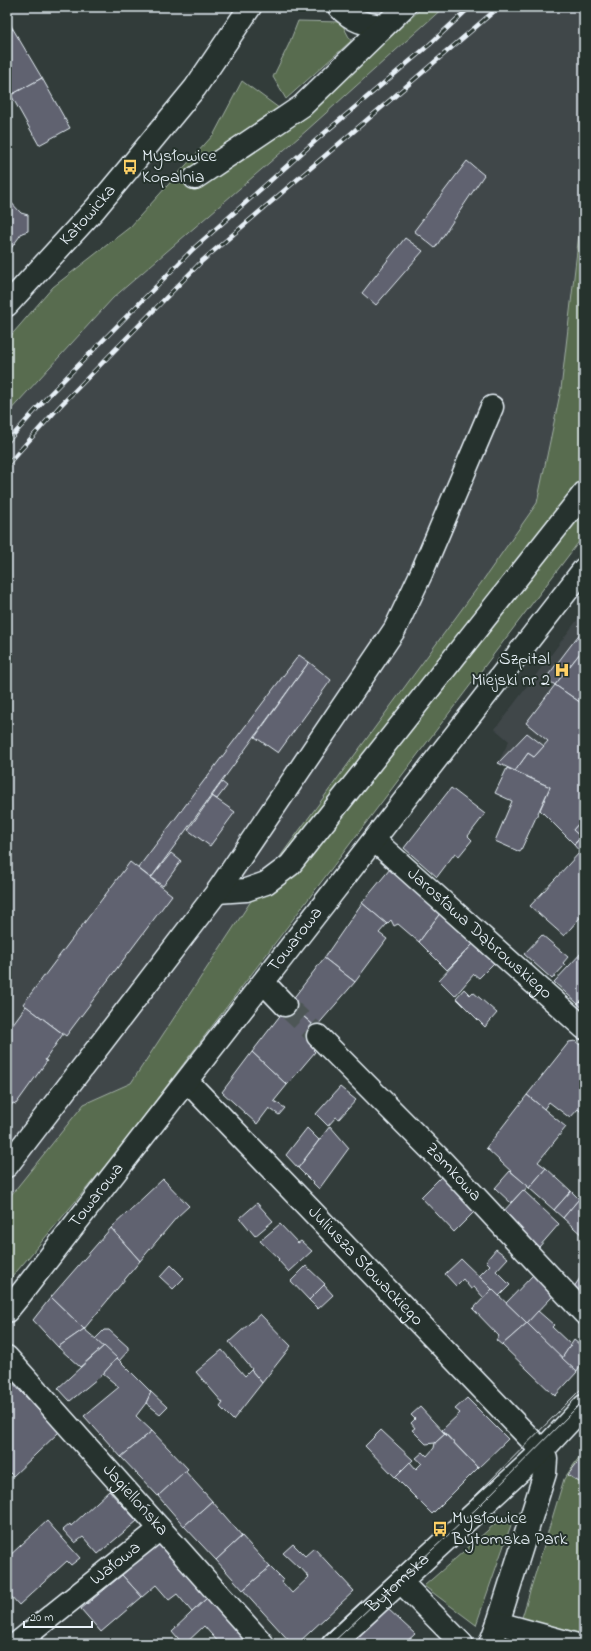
<svg xmlns="http://www.w3.org/2000/svg" width="591" height="1651" font-family="'Indie Flower',sans-serif">
<rect width="100%" height="100%" fill="#323c3a"/>
<filter id="ink" filterUnits="userSpaceOnUse"><feTurbulence type="fractalNoise" baseFrequency=".025" numOctaves="2"/><feDisplacementMap in="SourceGraphic" scale="8" xChannelSelector="R" yChannelSelector="G"/><feConvolveMatrix kernelMatrix="1 2 1 2 8 2 1 2 1" color-interpolation-filters="sRGB"/></filter>
<g filter="url(#ink)">
<!-- built -->
<g fill="#40474a">
<polygon points="444,7 584,7 584,535 116,1153 7,1283 7,414 113,298 306,131"/>
<polygon points="584,611 584,824 582,837 575,844 541,810 550,788 498,763 509,741 495,729"/>
</g>
<!-- green -->
<g fill="#596c4f" stroke="#a0aea4">
<polygon points="423,7 444,7 306,131 113,298 7,414 7,340 53,287 130,227 214,134 242,81 298,122"/>
<polygon points="298,21 341,22 351,41 286,99 273,77 289,44"/>
<polygon points="584,217 584,535 116,1153 7,1283 7,1200 84,1104 131,1083 282,854 481,583 537,503 561,389 580,225"/>
<polygon points="584,1450 584,1644 514,1644 564,1479"/>
<polygon points="503,1517 511,1525 476,1625 424,1586"/>
</g>
<!-- building -->
<g fill="#60626f" stroke="#e8f1f8">
<polygon points="7,19 13,29 7,32"/>
<polygon points="13,29 42,78 11,95 7,88 7,32"/>
<polygon points="42,78 70,128 39,145 11,95"/>
<polygon points="467,161 484,175 435,248 414,231"/>
<polygon points="7,198 21,213 28,215 28,231 22,233 7,254"/>
<polygon points="405,238 423,251 376,305 362,293"/>
<polygon points="584,628 584,648 555,685 546,678"/>
<polygon points="584,648 584,705 555,685"/>
<polygon points="299,655 309,662 151,878 138,868"/>
<polygon points="309,662 331,680 278,753 255,737"/>
<polygon points="555,685 584,705 584,825 580,822 573,830 581,837 574,844 540,810 550,787 515,771 528,753 534,757 548,741 526,723"/>
<polygon points="527,733 544,746 534,757 528,753 515,771 498,763"/>
<polygon points="507,768 550,787 520,852 495,841 512,801 495,793"/>
<polygon points="222,782 227,786 217,799 212,796"/>
<polygon points="451,788 485,814 468,836 472,840 459,856 455,853 437,877 404,848"/>
<polygon points="212,796 235,812 210,846 188,830"/>
<polygon points="580,822 584,825 584,913 564,936 530,906 580,852 574,845 581,837 573,830"/>
<polygon points="171,853 181,861 163,886 151,878"/>
<polygon points="130,862 172,895 66,1036 23,1004"/>
<polygon points="390,869 441,912 419,942 398,924 394,926 391,920 387,924 362,903"/>
<polygon points="362,903 387,924 379,933 387,939 355,982 324,958"/>
<polygon points="441,912 474,943 447,970 419,942"/>
<polygon points="542,935 568,957 563,963 565,965 552,979 524,954"/>
<polygon points="474,943 494,963 479,978 474,974 455,996 439,980"/>
<polygon points="584,950 584,998 578,1004 554,982"/>
<polygon points="324,958 355,982 316,1027 289,1004"/>
<polygon points="464,989 470,995 473,992 497,1013 485,1027 456,998"/>
<polygon points="584,998 584,1009 578,1004"/>
<polygon points="289,1004 312,1024 306,1032 313,1039 317,1046 313,1050 315,1052 287,1085 252,1052"/>
<polygon points="26,1006 63,1034 45,1060 47,1061 16,1104 13,1103 7,1111 7,1032"/>
<polygon points="575,1041 584,1048 584,1115 578,1109 570,1118 549,1102 544,1109 527,1095 569,1042"/>
<polygon points="252,1052 287,1085 274,1101 285,1108 279,1115 269,1108 257,1124 222,1092"/>
<polygon points="340,1087 356,1100 339,1119 336,1117 328,1126 316,1114"/>
<polygon points="527,1095 566,1127 538,1162 546,1168 529,1188 486,1148"/>
<polygon points="330,1126 349,1148 319,1189 298,1168"/>
<polygon points="307,1128 319,1140 298,1168 286,1155"/>
<polygon points="546,1168 571,1191 554,1210 529,1188"/>
<polygon points="510,1171 528,1186 524,1191 523,1190 511,1203 495,1188"/>
<polygon points="442,1176 475,1211 454,1232 421,1197"/>
<polygon points="163,1179 189,1206 177,1217 140,1261 111,1228"/>
<polygon points="523,1190 559,1224 539,1247 502,1213"/>
<polygon points="571,1191 579,1199 563,1218 554,1210"/>
<polygon points="579,1199 584,1201 584,1237 563,1218"/>
<polygon points="257,1203 273,1221 255,1236 240,1218"/>
<polygon points="280,1224 298,1243 301,1241 312,1251 289,1272 278,1260 279,1259 260,1241"/>
<polygon points="111,1228 140,1261 84,1329 51,1297"/>
<polygon points="496,1249 508,1258 496,1271 510,1285 499,1296 479,1276 490,1265 486,1261"/>
<polygon points="461,1259 492,1289 484,1298 474,1287 471,1289 463,1279 456,1286 445,1274"/>
<polygon points="171,1265 184,1278 173,1289 160,1277"/>
<polygon points="306,1266 325,1284 309,1300 291,1281"/>
<polygon points="584,1272 584,1301 572,1290"/>
<polygon points="534,1274 554,1295 527,1323 506,1303"/>
<polygon points="324,1285 333,1295 318,1309 309,1300"/>
<polygon points="492,1289 527,1323 502,1345 496,1340 499,1336 473,1309"/>
<polygon points="51,1297 84,1329 58,1347 33,1320"/>
<polygon points="538,1311 554,1325 552,1327 571,1345 562,1358 527,1323"/>
<polygon points="260,1314 291,1346 262,1383 251,1370 252,1369 229,1342"/>
<polygon points="527,1323 577,1372 555,1396 502,1345"/>
<polygon points="84,1329 104,1346 80,1367 58,1347"/>
<polygon points="104,1330 109,1330 128,1347 128,1351 119,1361 95,1339"/>
<polygon points="574,1340 584,1348 584,1360 577,1372 562,1358"/>
<polygon points="104,1346 117,1358 103,1374 70,1401 58,1388"/>
<polygon points="222,1350 245,1376 251,1370 262,1383 233,1420 220,1407 223,1403 196,1372"/>
<polygon points="117,1358 151,1392 146,1403 136,1416 152,1431 121,1457 84,1416 119,1387 103,1374"/>
<polygon points="7,1377 59,1432 13,1476 7,1470"/>
<polygon points="151,1392 167,1407 160,1414 146,1403"/>
<polygon points="467,1398 508,1439 478,1468 442,1430 460,1413 455,1409"/>
<polygon points="420,1407 445,1434 435,1443 426,1444 412,1430 415,1428 411,1423 415,1419 411,1415"/>
<polygon points="381,1430 413,1460 395,1477 365,1446"/>
<polygon points="152,1431 188,1469 158,1496 121,1457"/>
<polygon points="445,1434 478,1468 432,1514 395,1477 410,1462 416,1469 422,1463 416,1458 423,1452 427,1456 434,1448 435,1443"/>
<polygon points="582,1456 584,1457 584,1485 568,1475"/>
<polygon points="185,1471 212,1501 184,1526 158,1496"/>
<polygon points="109,1491 137,1521 98,1554 83,1537 75,1543 63,1530 70,1524 71,1526"/>
<polygon points="212,1501 242,1536 216,1560 184,1526"/>
<polygon points="47,1521 80,1558 71,1565 67,1561 19,1605 10,1595 7,1598 7,1558"/>
<polygon points="242,1536 270,1567 243,1590 216,1560"/>
<polygon points="158,1544 207,1598 192,1612 177,1594 169,1600 156,1585 142,1597 122,1575"/>
<polygon points="293,1544 305,1556 314,1548 354,1591 297,1644 292,1644 243,1590 270,1567 283,1580 282,1582 292,1593 309,1577 300,1567 299,1568 283,1553"/>
<polygon points="122,1575 142,1597 101,1632 81,1609"/>
<polygon points="207,1598 249,1644 220,1644 204,1626 185,1644 183,1644 172,1631"/>
<polygon points="387,1608 415,1634 404,1644 349,1644"/>
</g>
<g fill="none" stroke-linecap="round" stroke-linejoin="round">
<!-- minor-tunnel -->
<polyline stroke="#4d5756" stroke-width="22" stroke-dasharray="22 11" stroke-linecap="butt" points="285,1005 318,1036"/>
<!-- minor casing -->
<g stroke="#e8f1f8" stroke-width="25">
<g id="minor">
<path d="M339,7C353,22 364,24 384,26"/>
<polyline points="195,178 302,106 404,7"/>
<path id="s1" d="M374,840L584,1028"/>
<polyline points="217,892 246,890 266,883 290,865 584,493"/>
<polyline points="264,983 285,1005"/>
<path id="s2" d="M318,1036L443,1162L584,1313"/>
<path id="s3" d="M187,1081L542,1451L546,1459L545,1473L498,1623L490,1644"/>
<polyline points="7,1166 217,892 395,629 421,574 492,407"/>
<path id="s4" d="M7,1311L20,1295L584,569"/>
<path id="s5" d="M7,1357L263,1644"/>
<polyline points="401,1582 462,1644"/>
<polyline points="498,1623 574,1644"/>
<path id="s6" d="M16,1644L160,1529"/>
<path id="s7" d="M333,1644L542,1451L584,1406"/>
</g>
</g>
<!-- major casing -->
<g stroke="#e8f1f8" stroke-width="25">
<g id="major">
<path id="s8" d="M7,305L95,209L130,167L195,88L250,7"/>
</g>
</g>
<!-- minor -->
<use href="#minor" stroke="#26332d" stroke-width="22"/>
<!-- major -->
<use href="#major" stroke="#26332d" stroke-width="22"/>
<!-- tram -->
<g stroke="#e8f1f8" stroke-width="1">
<polyline points="317,1644 469,1502 584,1386"/>
<polyline points="331,1644 476,1509 584,1400"/>
</g>
<!-- rail casing -->
<g stroke="#e8f1f8" stroke-width="4.5">
<g id="rail">
<polyline points="7,442 50,394 193,249 322,135 429,45 470,7"/>
<polyline points="7,465 60,406 202,261 499,7"/>
</g>
</g>
<!-- rail -->
<use href="#rail" stroke="#26332d" stroke-width="3" stroke-dasharray="9" stroke-linecap="butt"/>
</g>
</g>
<!-- icons -->
<defs>
<g id="bus-bare" transform="scale(1.2)"><path d="M-5-6H5V4H4V6H2V4H-2V6H-4V4H-5ZM-3.5-4V0h7V-4ZM-3.5 1.2v1.5H-2V1.2ZM2 1.2v1.5H3.5V1.2Z" fill="#ffd166" stroke="#26332d" stroke-width="2.5" paint-order="stroke"/></g>
<g id="hospital-bare" transform="scale(1.2)"><path d="M-5-5h3v3.5h4V-5h3V5h-3V1.5h-4V5h-3Z" fill="#ffd166" stroke="#26332d" stroke-width="2.5" paint-order="stroke"/></g>
</defs>
<g fill-rule="evenodd">
<use href="#bus-bare" x="130" y="167"/>
<use href="#hospital-bare" x="562" y="670"/>
<use href="#bus-bare" x="440" y="1529"/>
</g>
<g text-anchor="middle" dominant-baseline="central" stroke-width="4" stroke-linejoin="round" paint-order="stroke">
<!-- poi labels -->
<g font-size="18" fill="#e8f1f8" stroke="#26332d" text-anchor="start">
<text x="142" y="157">Mysłowice<tspan x="142" dy="21">Kopalnia</tspan></text>
<text x="550" y="660" text-anchor="end">Szpital<tspan x="550" dy="21">Miejski nr 2</tspan></text>
<text x="452" y="1519">Mysłowice<tspan x="452" dy="21">Bytomska Park</tspan></text>
</g>
<!-- street labels -->
<g font-size="18" fill="#e8f1f8" stroke="#26332d">
<text stroke="none"><textPath href="#s8" startOffset="121">Katowicka</textPath></text>
<text stroke="none"><textPath href="#s1" startOffset="141">Jarosława Dąbrowskiego</textPath></text>
<text stroke="none"><textPath href="#s4" startOffset="470">Towarowa</textPath></text>
<text stroke="none"><textPath href="#s2" startOffset="192">Zamkowa</textPath></text>
<text stroke="none"><textPath href="#s4" startOffset="146">Towarowa</textPath></text>
<text stroke="none"><textPath href="#s3" startOffset="257">Juliusza Słowackiego</textPath></text>
<text stroke="none"><textPath href="#s5" startOffset="192">Jagiellońska</textPath></text>
<text stroke="none"><textPath href="#s6" startOffset="128">Wałowa</textPath></text>
<text stroke="none"><textPath href="#s7" startOffset="89">Bytomska</textPath></text>
</g>
</g>
<!-- margin -->
<rect width="591" height="1651" fill="none" stroke="#26332d" stroke-width="24"/>
<rect x="12" y="12" width="567" height="1627" fill="none" stroke="#e8f1f8" stroke-width="1.5" filter="url(#ink)"/>
<!-- scale -->
<path d="M24 1621v6h68v-6" fill="none" stroke="#e8f1f8" stroke-width="2"/>
<text x="30" y="1621" font-size="12" fill="#e8f1f8" stroke="#26332d" stroke-width="3" paint-order="stroke">20 m</text>
</svg>
